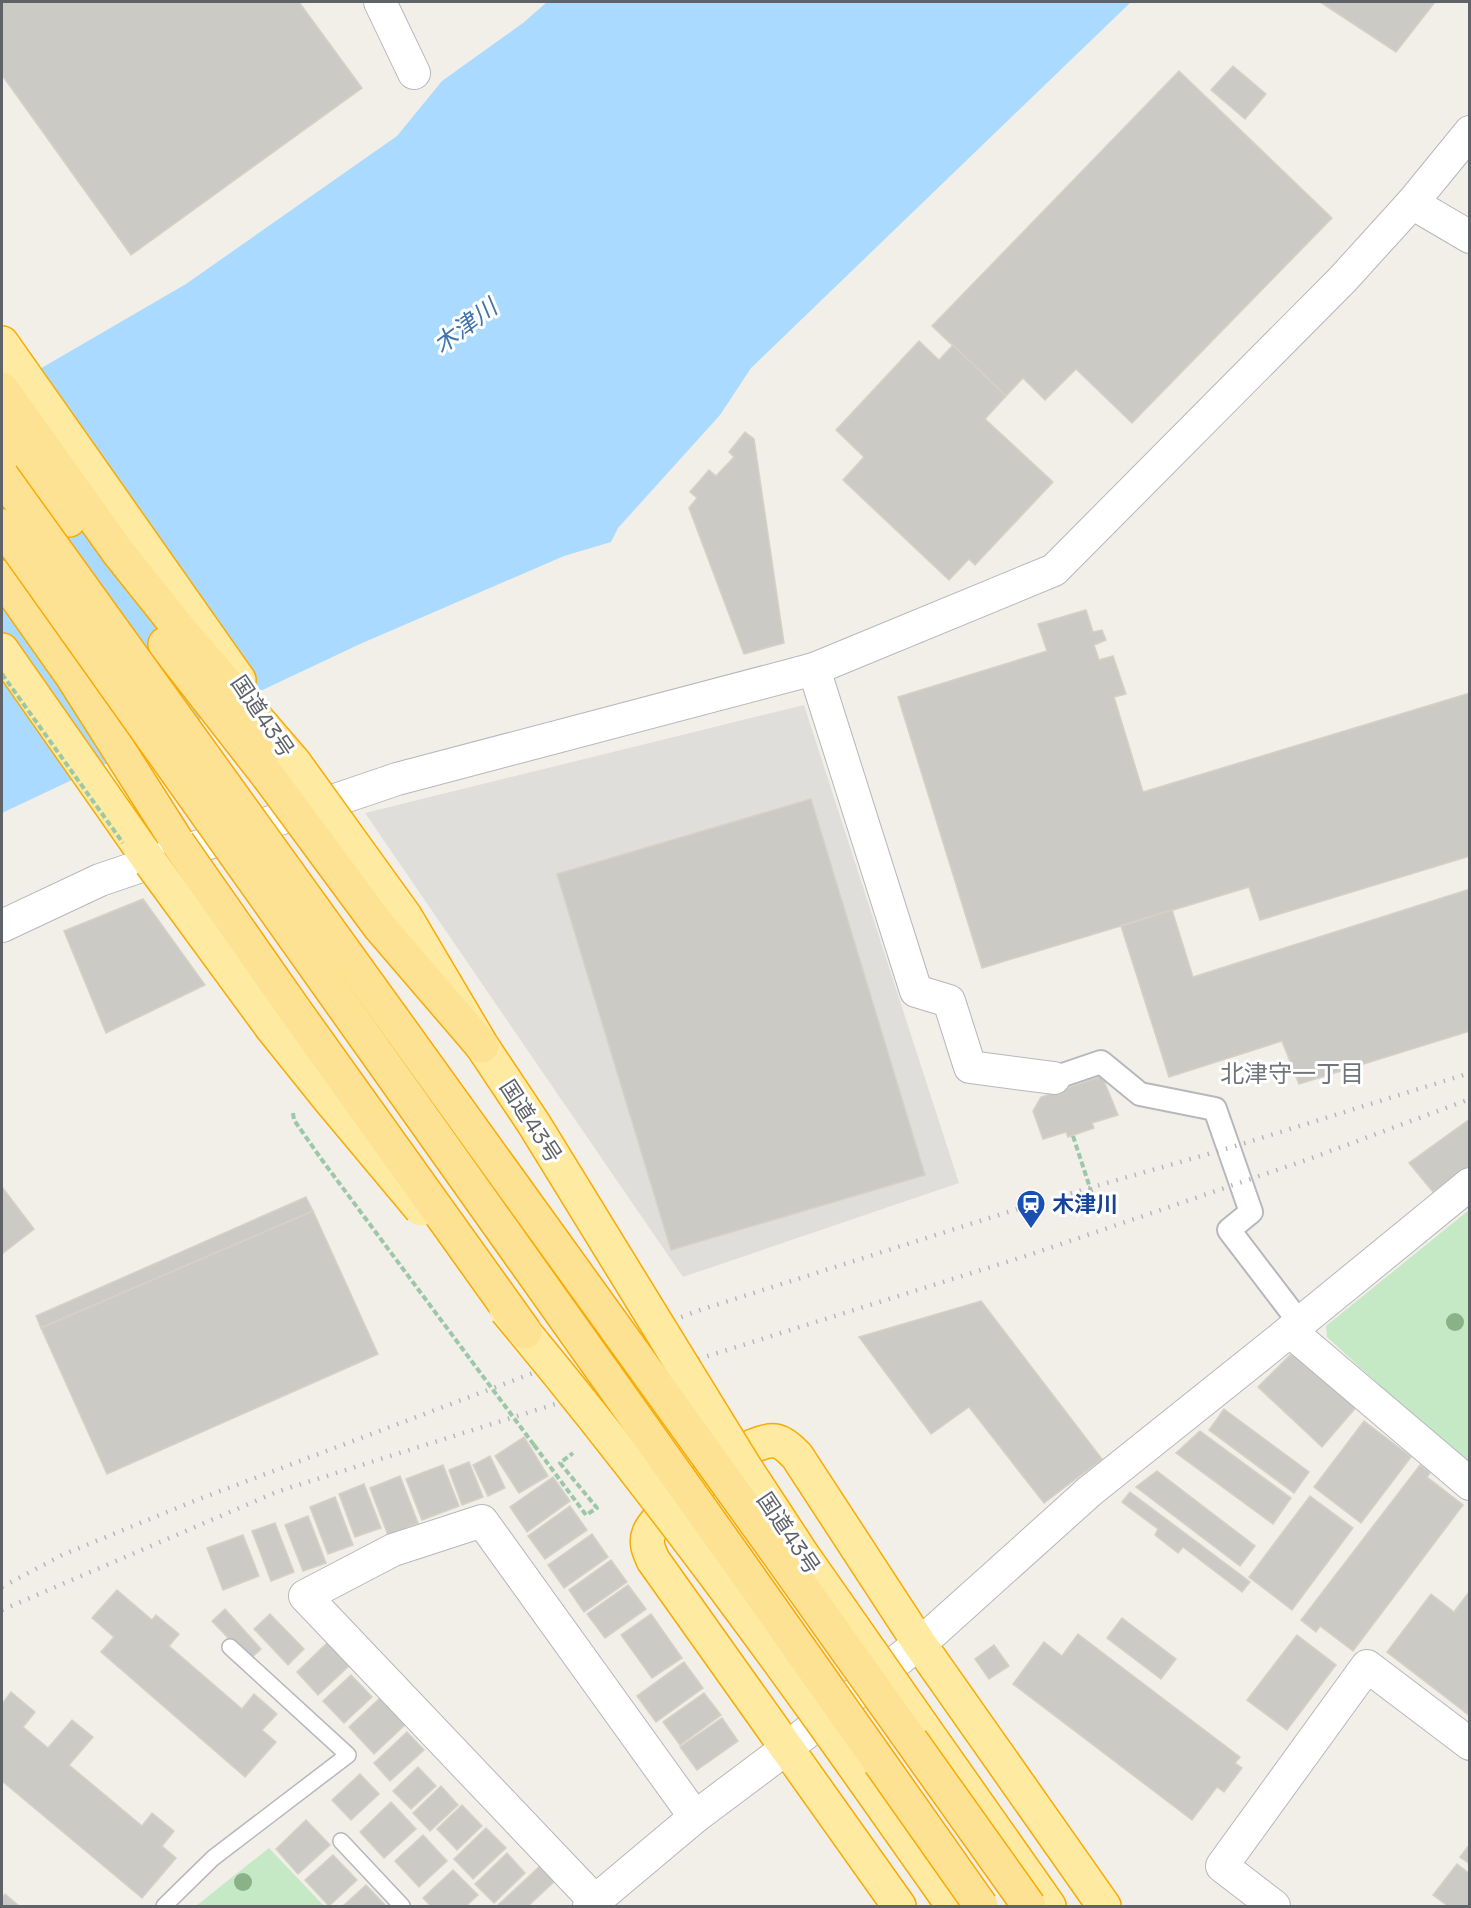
<svg xmlns="http://www.w3.org/2000/svg" width="1471" height="1908" font-family="'Space Grotesk','Noto Sans JP',sans-serif">
<rect width="100%" height="100%" fill="#f1efe8"/>
<!-- industrial -->
<polygon fill="#e0deda" points="804,705 959,1183 683,1277 365,813"/>
<!-- green -->
<g fill="#c5e8c5">
<polygon points="1469,1210 1469,1467 1327,1337 1326,1326"/>
<polygon points="269,1848 324,1906 196,1906"/>
</g>
<!-- water -->
<polygon fill="#aadaff" points="547,2 1131,2 751,368 720,415 618,528 611,542 564,556 360,644 2,813 2,391 186,284 397,136 442,81 523,23"/>
<!-- building -->
<g fill="#cccac5" stroke="#d6d1c6" stroke-width="1.5">
<polygon points="2,2 299,2 362,88 131,255 2,75"/>
<polygon points="1320,2 1435,2 1396,52"/>
<polygon points="1233,66 1266,94 1245,119 1211,90"/>
<polygon points="1179,71 1332,218 1132,423 1076,369 1045,400 1023,378 1006,396 932,326"/>
<polygon points="919,341 939,360 953,345 1006,396 985,419 1053,482 975,565 969,559 949,580 843,480 864,457 836,430"/>
<polygon points="745,432 754,439 784,643 744,654 689,508 697,498 690,492 709,470 716,476 734,457 729,452"/>
<polygon points="1086,610 1093,632 1102,630 1106,640 1094,645 1099,660 1113,656 1126,694 1114,697 1143,792 1470,693 1470,856 1260,920 1249,887 982,968 898,697 1047,651 1038,624"/>
<polygon points="811,799 925,1175 671,1250 557,874"/>
<polygon points="1470,889 1470,1031 1299,1084 1282,1041 1169,1077 1121,926 1172,910 1193,977"/>
<polygon points="143,899 205,985 106,1033 64,931"/>
<polygon points="1102,1076 1118,1115 1092,1123 1094,1128 1068,1137 1066,1132 1043,1139 1033,1111 1041,1097"/>
<polygon points="1470,1119 1470,1165 1433,1192 1409,1163"/>
<polygon points="2,1187 34,1229 3,1253 2,1251"/>
<polygon points="306,1197 313,1211 41,1328 36,1316"/>
<polygon points="313,1211 378,1354 107,1474 41,1328"/>
<polygon points="981,1301 1102,1459 1044,1503 969,1407 931,1434 859,1337"/>
<polygon points="1290,1355 1302,1356 1358,1405 1322,1447 1258,1387"/>
<polygon points="1224,1409 1309,1472 1294,1493 1209,1430"/>
<polygon points="1364,1421 1411,1457 1361,1523 1314,1487"/>
<polygon points="1200,1431 1291,1498 1273,1524 1176,1453"/>
<polygon points="524,1437 548,1476 519,1493 495,1456"/>
<polygon points="490,1456 505,1488 488,1496 473,1465"/>
<polygon points="469,1462 483,1497 462,1505 449,1470"/>
<polygon points="443,1465 459,1506 422,1520 406,1479"/>
<polygon points="1420,1465 1430,1473 1427,1477 1463,1505 1353,1651 1320,1626 1316,1632 1301,1620"/>
<polygon points="1157,1471 1255,1546 1240,1566 1136,1487"/>
<polygon points="400,1476 418,1523 388,1535 370,1488"/>
<polygon points="553,1477 570,1501 527,1532 510,1507"/>
<polygon points="364,1484 381,1528 355,1537 339,1494"/>
<polygon points="1130,1492 1250,1582 1242,1592 1183,1547 1178,1553 1155,1535 1158,1529 1122,1502"/>
<polygon points="1310,1496 1353,1528 1292,1610 1249,1577"/>
<polygon points="335,1497 353,1545 328,1554 310,1507"/>
<polygon points="570,1506 587,1530 545,1559 528,1536"/>
<polygon points="308,1516 326,1563 303,1571 285,1525"/>
<polygon points="275,1523 294,1572 271,1581 252,1531"/>
<polygon points="592,1534 608,1557 564,1588 548,1565"/>
<polygon points="243,1535 259,1576 223,1590 207,1548"/>
<polygon points="611,1560 627,1582 584,1612 569,1590"/>
<polygon points="628,1585 646,1609 605,1638 587,1614"/>
<polygon points="117,1590 152,1620 156,1615 179,1634 169,1646 242,1709 254,1694 277,1714 262,1730 276,1742 245,1777 101,1652 114,1637 92,1618"/>
<polygon points="1469,1592 1470,1592 1470,1716 1387,1652 1431,1594 1454,1612"/>
<polygon points="225,1609 261,1649 249,1660 212,1621"/>
<polygon points="270,1614 304,1649 288,1665 254,1629"/>
<polygon points="651,1614 682,1658 652,1678 621,1635"/>
<polygon points="1122,1618 1176,1659 1161,1679 1107,1638"/>
<polygon points="1078,1634 1240,1757 1235,1763 1242,1768 1224,1792 1217,1787 1192,1820 1013,1684 1044,1642 1062,1656"/>
<polygon points="1297,1635 1336,1665 1287,1730 1247,1700"/>
<polygon points="328,1642 350,1665 318,1695 297,1672"/>
<polygon points="994,1645 1009,1666 989,1679 975,1659"/>
<polygon points="684,1662 703,1688 656,1722 637,1696"/>
<polygon points="351,1675 372,1697 344,1723 323,1701"/>
<polygon points="11,1692 35,1712 23,1727 48,1748 72,1720 93,1737 69,1765 142,1826 152,1813 174,1831 162,1846 176,1858 142,1898 2,1781 2,1704"/>
<polygon points="704,1693 721,1715 680,1745 663,1722"/>
<polygon points="381,1697 406,1724 374,1754 349,1727"/>
<polygon points="722,1718 738,1741 697,1770 680,1747"/>
<polygon points="407,1732 424,1750 390,1781 374,1763"/>
<polygon points="418,1767 436,1786 411,1809 393,1791"/>
<polygon points="360,1774 379,1794 351,1820 332,1800"/>
<polygon points="441,1786 458,1805 430,1831 413,1813"/>
<polygon points="391,1802 416,1829 384,1858 360,1832"/>
<polygon points="462,1805 482,1826 457,1850 437,1829"/>
<polygon points="306,1820 330,1845 298,1874 276,1849"/>
<polygon points="486,1828 506,1848 473,1879 454,1859"/>
<polygon points="423,1835 447,1861 419,1887 395,1861"/>
<polygon points="1470,1844 1470,1864 1460,1857"/>
<polygon points="507,1853 525,1873 494,1903 475,1884"/>
<polygon points="333,1855 357,1880 329,1906 305,1880"/>
<polygon points="1457,1864 1470,1874 1469,1906 1448,1906 1433,1895"/>
<polygon points="541,1865 555,1881 528,1906 497,1906"/>
<polygon points="453,1870 478,1895 466,1906 431,1906 423,1898"/>
<polygon points="366,1885 386,1906 343,1906"/>
<polygon points="5,1894 19,1906 2,1906 2,1898"/>
</g>
<g fill="none" stroke-linecap="round" stroke-linejoin="round">
<!-- service casing -->
<g stroke="#b5b8bc" stroke-width="18">
<g id="service">
<polyline points="341,1841 402,1906"/>
<polyline points="164,1906 213,1858 348,1755 230,1647"/>
</g>
</g>
<!-- pedestrian casing -->
<g stroke="#b5b8bc" stroke-width="26">
<polyline id="pedestrian" points="1054,1078 1101,1062 1140,1094 1215,1109 1251,1212 1229,1230 1300,1323"/>
</g>
<!-- minor casing -->
<g stroke="#b5b8bc" stroke-width="34">
<g id="minor">
<polyline points="380,2 414,73"/>
<polyline points="1412,203 1470,237"/>
<polyline points="814,669 916,991 949,1001 970,1067 1054,1078"/>
<polyline points="2,926 100,880 397,779 814,669 1054,570 1343,279 1412,203 1470,132"/>
<polyline points="1290,1331 1470,1484"/>
<polyline points="595,1901 305,1596 393,1550 482,1521 695,1817"/>
<polyline points="589,1906 695,1817 787,1748 931,1634 1090,1491 1290,1331 1470,1184"/>
<polyline points="1274,1906 1222,1866 1367,1666 1470,1744"/>
</g>
</g>
<!-- trunk casing -->
<g stroke="#f9ab00" stroke-width="36">
<g id="trunk">
<polyline points="2,343 239,680"/>
<polyline points="2,650 151,863"/>
<polyline points="916,1717 1049,1906"/>
<polyline points="852,1763 953,1906"/>
<path d="M899,1906L653,1560C649,1551 645,1543 649,1533C659,1508 729,1464 753,1446C774,1437 781,1439 797,1456L919,1643L1104,1906"/>
</g>
</g>
<!-- motorway casing -->
<g stroke="#f9ab00" stroke-width="36">
<g id="motorway">
<polyline points="2,389 118,552 181,631 294,762"/>
<polyline points="2,434 69,520"/>
<polyline points="2,577 72,676 178,843"/>
<polyline points="165,644 268,776"/>
</g>
</g>
<!-- path -->
<g stroke="#9cc7a9" stroke-width="4" stroke-dasharray="6 3" stroke-linecap="butt">
<polyline points="1073,1136 1094,1200"/>
<polyline points="534,1445 586,1515 597,1508 560,1463 573,1453"/>
</g>
<!-- service -->
<use href="#service" stroke="#fff" stroke-width="15"/>
<!-- pedestrian -->
<use href="#pedestrian" stroke="#fff" stroke-width="22"/>
<!-- minor -->
<use href="#minor" stroke="#fff" stroke-width="32"/>
<!-- trunk -->
<use href="#trunk" stroke="#feeaa1" stroke-width="33"/>
<!-- motorway -->
<use href="#motorway" stroke="#fde293" stroke-width="33"/>
<!-- rail -->
<g stroke="#b6b7b8" stroke-width="4.5" stroke-dasharray="1.5 8" stroke-linecap="butt">
<polyline points="2,1587 62,1555 194,1501 700,1310 1030,1205 1229,1148 1470,1073"/>
<polyline points="2,1610 279,1491 1032,1254 1309,1159 1470,1099"/>
</g>
<!-- trunk-bridge casing -->
<g stroke="#f9ab00" stroke-width="36" stroke-linecap="butt">
<g id="trunk-bridge">
<polyline points="294,762 405,916 482,1046 534,1124 743,1464 802,1554 916,1717"/>
<polyline points="151,863 272,1028 329,1099 421,1209"/>
<path d="M506,1310C628,1456 742,1608 852,1763"/>
</g>
</g>
<!-- motorway-bridge casing -->
<g stroke="#f9ab00" stroke-width="36" stroke-linecap="butt">
<g id="motorway-bridge">
<polyline points="2,476 779,1555 1029,1906"/>
<polyline points="2,526 747,1574 981,1906"/>
<polyline points="268,776 379,926 482,1046"/>
<polyline points="178,843 294,1009 525,1332"/>
</g>
</g>
<!-- path-bridge -->
<g stroke="#9cc7a9" stroke-width="4" stroke-dasharray="6 3" stroke-linecap="butt">
<polyline points="2,674 123,843"/>
<polyline points="293,1113 294,1120 322,1160 534,1445"/>
</g>
<!-- trunk-bridge -->
<use href="#trunk-bridge" stroke="#feeaa1" stroke-width="33"/>
<!-- motorway-bridge -->
<use href="#motorway-bridge" stroke="#fde293" stroke-width="33"/>
</g>
<!-- trees -->
<g fill="#89b387">
<circle cx="1455" cy="1322" r="9"/>
<circle cx="243" cy="1882" r="9"/>
</g>
<!-- icons -->
<defs>
<g id="station-pin" transform="scale(1.5)"><path d="M0 17L-7.5 6A9.5 9.5 0 1 1 7.5 6Z" fill="#1a4fb4" stroke="#fff"/><path d="M-3-6H3Q5-6 5-4V2Q5 4 3 4L4.5 6H3L1.5 4h-3L-3 6H-4.5L-3 4Q-5 4-5 2V-4Q-5-6-3-6ZM-3.5-4v3h7v-3ZM-3.5 1v1.5H-2V1ZM2 1v1.5H3.5V1Z" fill="#fff"/></g>
</defs>
<g fill-rule="evenodd">
<use href="#station-pin" x="1031" y="1204"/>
</g>
<g text-anchor="middle" dominant-baseline="central" stroke-width="6" stroke-linejoin="round" paint-order="stroke">
<!-- street labels -->
<g font-size="22" fill="#5f6368" stroke="#fff">
<text transform="translate(263 716) rotate(56)">国道43号</text>
<text transform="translate(531 1121) rotate(57)">国道43号</text>
<text transform="translate(789 1533) rotate(56)">国道43号</text>
</g>
<!-- transit labels -->
<g font-size="22" font-weight="bold" fill="#164399" stroke="#fff" text-anchor="start">
<text x="1052" y="1204">木津川</text>
</g>
<!-- water labels -->
<g font-size="24" font-style="italic" fill="#4174aa" stroke="#fff">
<text transform="translate(465 326) rotate(-37)">木津川</text>
</g>
<!-- neighbourhood labels -->
<g font-size="24" fill="#70757a" stroke="#fff">
<text x="1292" y="1073">北津守一丁目</text>
</g>
</g>
<!-- border -->
<rect width="1471" height="1908" fill="none" stroke="#5f6368" stroke-width="6"/>
</svg>
